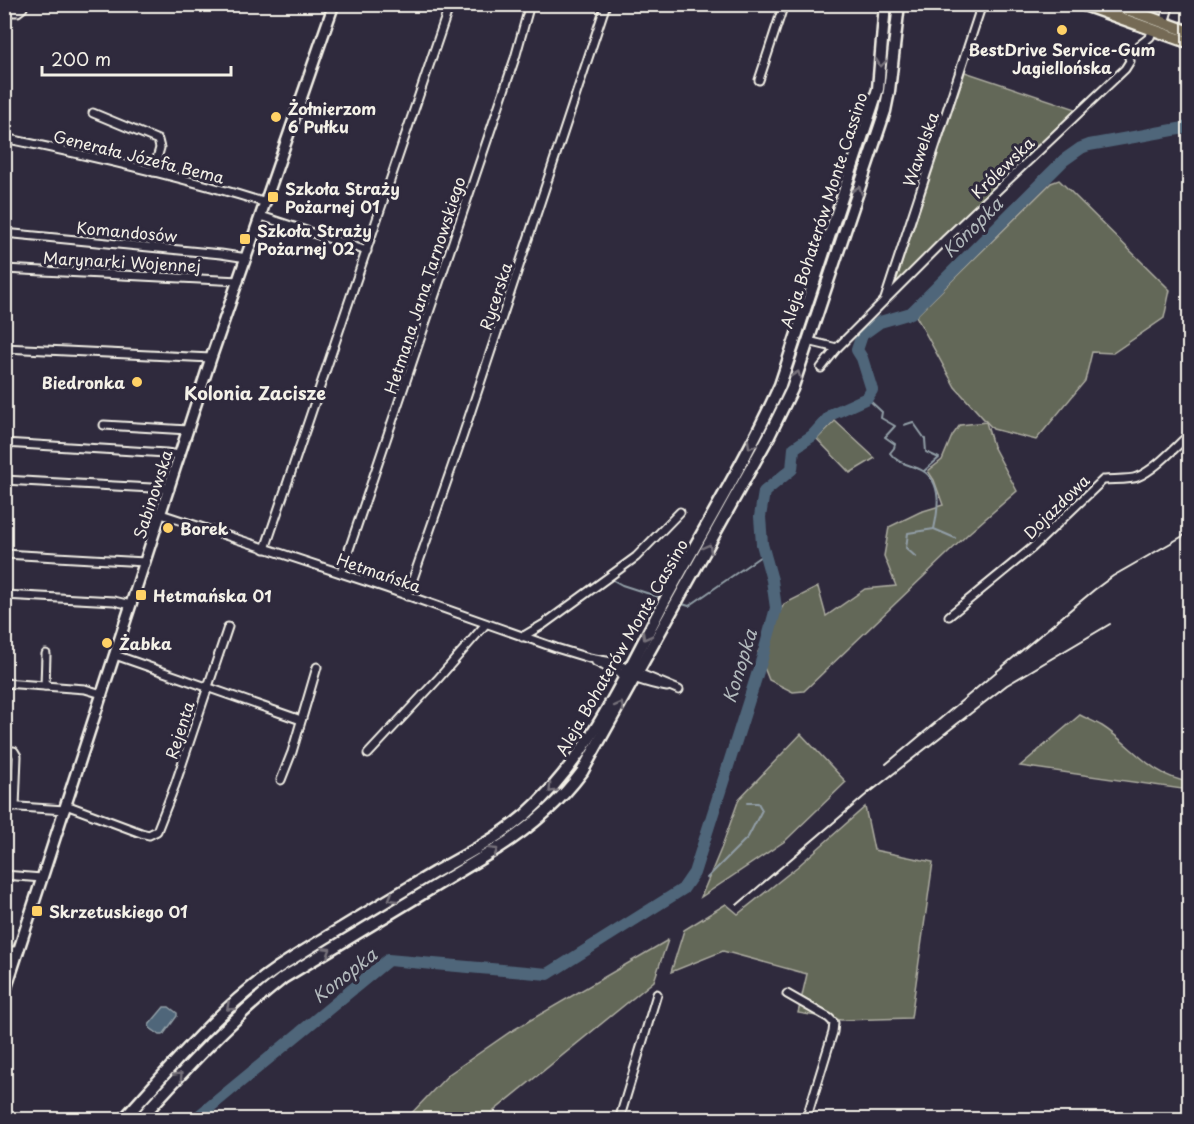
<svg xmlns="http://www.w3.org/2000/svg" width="1194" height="1124" font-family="'Playpen Sans',sans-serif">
<rect width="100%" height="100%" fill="#2f2a3d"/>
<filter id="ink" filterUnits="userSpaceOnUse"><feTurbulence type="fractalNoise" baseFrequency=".0167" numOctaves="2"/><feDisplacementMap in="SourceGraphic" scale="12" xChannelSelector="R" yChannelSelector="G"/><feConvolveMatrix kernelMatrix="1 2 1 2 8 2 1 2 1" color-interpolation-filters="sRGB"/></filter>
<g filter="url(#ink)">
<!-- green -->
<g fill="#646759" stroke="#acaca0" stroke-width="1.5">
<polygon points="965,72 1076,109 894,287"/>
<polygon points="1059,180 1170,290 1164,318 1113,353 1092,352 1085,381 1036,440 993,429 955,387 916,316 1051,183"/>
<polygon points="835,421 875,458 850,473 817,439"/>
<polygon points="986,422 993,446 1017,491 969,533 804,691 793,692 769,680 758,652 784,604 818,587 826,616 865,589 896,586 884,556 889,527 920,512 943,505 934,480 928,471 942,460 952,436 960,425"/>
<path d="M1080,715C1088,719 1095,722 1102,726C1132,745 1152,777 1189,782V790L1020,766Z"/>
<polygon points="801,734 846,782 785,841 701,897 721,849 739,799"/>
<polygon points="865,807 874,850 933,862 911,1018 841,1020 798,1013 807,974 723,951 671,972 684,930 726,904 738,914 797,867"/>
<polygon points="668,940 654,981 484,1119 406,1119 449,1074 510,1032"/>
</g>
<!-- water -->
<polygon fill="#4f667a" stroke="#919ea6" stroke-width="1.5" points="164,1007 169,1007 177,1013 177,1016 163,1035 160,1035 150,1028 149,1025"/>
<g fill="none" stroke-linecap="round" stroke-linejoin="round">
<!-- stream -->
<g stroke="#919ea6" stroke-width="2">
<path d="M867,398L882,412L881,418L895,426L885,437L895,444L894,448L890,453C898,465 911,464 923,471C943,483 938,511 934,529L908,533L906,548L916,557"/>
<polyline points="904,425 913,422 925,439 926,452 939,458 924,471"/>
<polyline points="934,529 955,538"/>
<polyline points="613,580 622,585 662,598"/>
<polyline points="679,603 689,606 764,554"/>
<polyline points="707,878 748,837 762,810 758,803 747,803"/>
</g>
<!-- river -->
<polyline stroke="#4f667a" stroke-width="12" points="194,1120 388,960 548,974 683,889 694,873 762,659 776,608 772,580 762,544 760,517 764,492 792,469 794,448 812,436 832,414 867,398 872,390 862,358 857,350 862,335 880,322 911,313 1064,160 1081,148 1089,145 1190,127"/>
<!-- minor casing -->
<g stroke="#f4f1e8" stroke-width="11">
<g id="minor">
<polyline points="4,12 18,12 23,8 23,4"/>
<polyline points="1164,23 1170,4"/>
<polyline points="759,80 784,4"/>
<polyline points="93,113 158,140 160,148 153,172"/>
<path d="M4,138C92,156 180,176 266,203"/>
<polyline points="261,216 367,251"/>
<polyline points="4,233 221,254 247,258"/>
<polyline points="4,269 239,281"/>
<polyline points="885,299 982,4"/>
<polyline points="808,341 837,348"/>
<polyline points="4,348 211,358"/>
<polyline points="821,368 837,348 946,239 1125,69 1130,61 1128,54 1150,37 1153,29"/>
<polyline points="104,425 188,430"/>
<polyline points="4,443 166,453 180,455"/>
<polyline points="4,480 170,489"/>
<polyline points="161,514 386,588 556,648 589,658 612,662 679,690"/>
<polyline points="265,549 450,4"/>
<polyline points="4,554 145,562"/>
<polyline points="341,573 515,58 530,4"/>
<polyline points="4,595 114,601 131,605"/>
<polyline points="407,596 463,435 606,4"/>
<path d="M949,616L1032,548L1103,480C1112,479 1131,480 1137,477C1155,470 1175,447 1190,434"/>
<polyline points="522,637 544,624 636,557 680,512"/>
<polyline points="115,655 301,720"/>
<path d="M596,662C619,673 643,683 667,687"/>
<polyline points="4,683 85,689 102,694"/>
<polyline points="45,686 46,654"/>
<polyline points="4,751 14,751 17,756 15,807"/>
<polyline points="368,754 437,680 485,625"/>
<polyline points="281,780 292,752 317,667"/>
<polyline points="66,805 141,833 149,835 157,831 175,785 228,627"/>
<polyline points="4,806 65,810"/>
<polyline points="4,875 42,878"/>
<polyline points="4,951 19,951"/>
<polyline points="787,994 829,1018 834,1023 833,1032 806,1120"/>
<polyline points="619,1120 657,994"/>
</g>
</g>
<!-- tertiary casing -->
<g stroke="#f4f1e8" stroke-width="14">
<polyline id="tertiary" points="4,995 211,358 334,4"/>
</g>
<!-- secondary casing -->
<g stroke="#f4f1e8" stroke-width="15">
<g id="secondary">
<path d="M123,1120C172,1066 219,1008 279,967C330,934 383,903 435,872C466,855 498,838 525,815C590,757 625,675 665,600C704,528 747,459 780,385L878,89L885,4"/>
<path d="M139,1120C185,1069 230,1020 283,978L498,848C531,827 559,803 582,772L769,436L792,389L885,111L889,91L899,4"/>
</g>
</g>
<!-- primary casing -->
<g stroke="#f4f1e8" stroke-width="15">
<g id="primary">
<polyline points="1081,4 1190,43"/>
<polyline points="1113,4 1190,32"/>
</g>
</g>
<!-- minor -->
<use href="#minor" stroke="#2f2a3d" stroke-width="7"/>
<!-- tertiary -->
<use href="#tertiary" stroke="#2f2a3d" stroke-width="9"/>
<!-- secondary -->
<use href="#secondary" stroke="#2f2a3d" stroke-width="10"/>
<!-- primary -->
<use href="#primary" stroke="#746b55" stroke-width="10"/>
<!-- rail -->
<g stroke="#f4f1e8" stroke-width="2">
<polyline points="886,764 1094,590 1113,576 1190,532"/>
<polyline points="869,793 1007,685 1110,624"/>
<polyline points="737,905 874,788"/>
</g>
</g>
<!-- one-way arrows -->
<defs><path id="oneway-chevron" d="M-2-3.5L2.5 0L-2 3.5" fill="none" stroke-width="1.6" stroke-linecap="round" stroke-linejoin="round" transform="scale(1.5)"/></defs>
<g stroke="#747079">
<use href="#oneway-chevron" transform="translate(881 63) rotate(97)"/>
<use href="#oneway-chevron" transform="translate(858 190) rotate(-72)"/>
<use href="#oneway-chevron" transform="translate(797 375) rotate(-71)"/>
<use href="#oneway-chevron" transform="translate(751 445) rotate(119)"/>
<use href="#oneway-chevron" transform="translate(708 548) rotate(-61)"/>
<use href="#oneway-chevron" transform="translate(646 636) rotate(118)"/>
<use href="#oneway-chevron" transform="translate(620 706) rotate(-61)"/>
<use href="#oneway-chevron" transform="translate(552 789) rotate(133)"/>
<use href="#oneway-chevron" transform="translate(494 851) rotate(-32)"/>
<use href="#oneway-chevron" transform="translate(392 898) rotate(149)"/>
<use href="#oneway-chevron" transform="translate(327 951) rotate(-32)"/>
<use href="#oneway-chevron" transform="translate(230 1007) rotate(138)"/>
<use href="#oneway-chevron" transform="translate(179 1076) rotate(-48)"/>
</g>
</g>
<!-- markers -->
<g fill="#ffd166" stroke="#2f2a3d" stroke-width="2">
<circle cx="1062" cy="30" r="6"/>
<circle cx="276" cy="117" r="6"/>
<rect x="267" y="191" width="12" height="12" rx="3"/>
<rect x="239" y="233" width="12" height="12" rx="3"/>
<circle cx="137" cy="382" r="6"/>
<circle cx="168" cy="528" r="6"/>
<rect x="135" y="589" width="12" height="12" rx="3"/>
<circle cx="107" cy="643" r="6"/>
<rect x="31" y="905" width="12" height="12" rx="3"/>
</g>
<g text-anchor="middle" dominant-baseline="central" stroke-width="6" stroke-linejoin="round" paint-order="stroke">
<!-- poi labels -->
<g font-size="16" font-weight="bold" fill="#f4f1e8" stroke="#2f2a3d" text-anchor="start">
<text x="1062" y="49" text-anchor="middle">BestDrive Service-Gum<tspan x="1062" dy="18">Jagiellońska</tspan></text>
<text x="288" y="108">Żołnierzom<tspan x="288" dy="18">6 Pułku</tspan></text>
<text x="285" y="188">Szkoła Straży<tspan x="285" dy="18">Pożarnej 01</tspan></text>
<text x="257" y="230">Szkoła Straży<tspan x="257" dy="18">Pożarnej 02</tspan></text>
<text x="125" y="382" text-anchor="end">Biedronka</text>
<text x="180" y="528">Borek</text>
<text x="153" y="595">Hetmańska 01</text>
<text x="119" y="643">Żabka</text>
<text x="49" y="911">Skrzetuskiego 01</text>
</g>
<!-- street labels -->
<g font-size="16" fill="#f4f1e8" stroke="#2f2a3d">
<text transform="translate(920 149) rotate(-71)">Wawelska</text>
<text transform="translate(139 156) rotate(14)">Generała Józefa Bema</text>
<text transform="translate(1002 167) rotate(-44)">Królewska</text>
<text transform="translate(823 210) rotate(-72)">Aleja Bohaterów Monte Cassino</text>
<text transform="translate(127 231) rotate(5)">Komandosów</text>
<text transform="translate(122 261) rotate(3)">Marynarki Wojennej</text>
<text transform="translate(424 285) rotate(-72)">Hetmana Jana Tarnowskiego</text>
<text transform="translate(495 296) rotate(-72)">Rycerska</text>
<text transform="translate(152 494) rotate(-72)">Sabinowska</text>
<text transform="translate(1056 506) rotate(-44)">Dojazdowa</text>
<text transform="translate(379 572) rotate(19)">Hetmańska</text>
<text transform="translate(621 647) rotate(-60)">Aleja Bohaterów Monte Cassino</text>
<text transform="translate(179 730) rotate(-72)">Rejenta</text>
</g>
<!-- water labels -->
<g font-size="18" font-style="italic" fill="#b2b9bc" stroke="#2f2a3d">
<text transform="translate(972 227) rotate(-45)">Konopka</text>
<text transform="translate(739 666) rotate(-73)">Konopka</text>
<text transform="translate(344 975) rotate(-38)">Konopka</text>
</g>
<!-- neighbourhood labels -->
<g font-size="18" font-weight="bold" fill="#f4f1e8" stroke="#2f2a3d">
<text x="255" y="392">Kolonia Zacisze</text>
</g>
</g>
<!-- margin -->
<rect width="1194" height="1124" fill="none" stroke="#2f2a3d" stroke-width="24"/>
<rect x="12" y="12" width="1170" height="1100" fill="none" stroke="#f4f1e8" stroke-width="2" filter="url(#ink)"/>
<!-- scale -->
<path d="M42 66v9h189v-9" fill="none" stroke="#f4f1e8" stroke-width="3"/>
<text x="51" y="66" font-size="18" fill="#f4f1e8" stroke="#2f2a3d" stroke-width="4.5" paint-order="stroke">200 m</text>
</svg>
